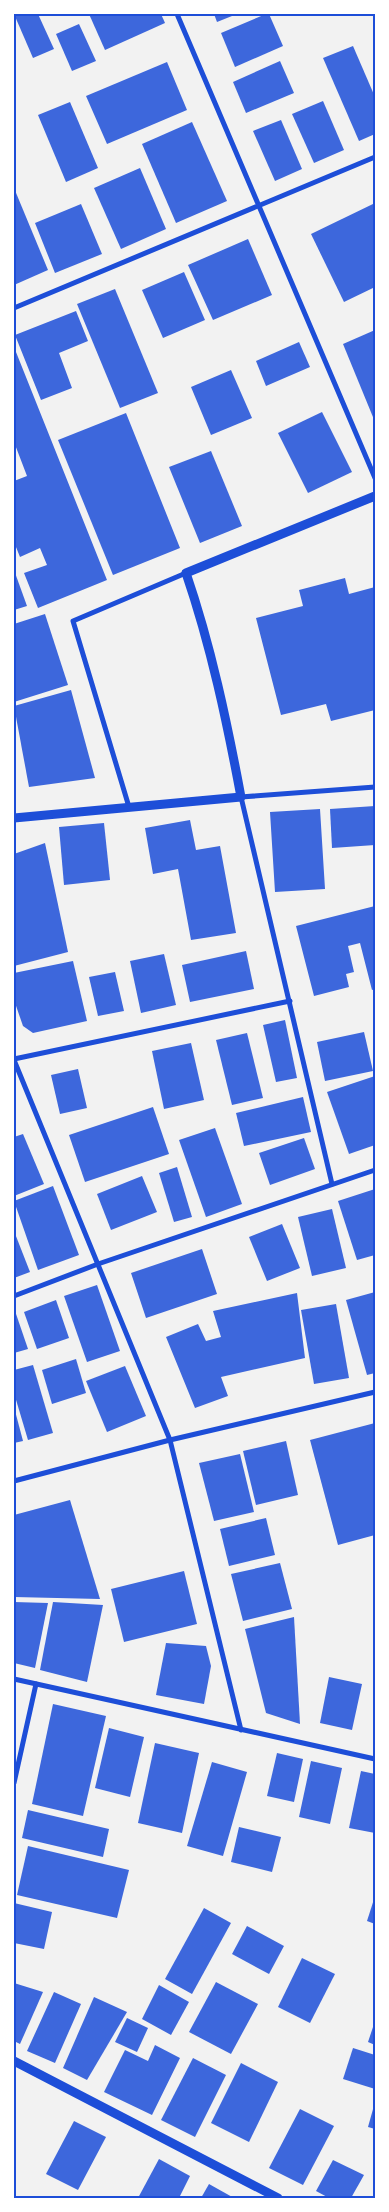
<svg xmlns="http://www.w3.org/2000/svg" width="389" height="2212" font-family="Karla,sans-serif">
<rect width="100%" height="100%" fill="#f2f2f2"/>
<!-- building -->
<g fill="#3d67dc">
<polygon points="14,14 38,14 54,49 33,58"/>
<polygon points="89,14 161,14 165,23 105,50"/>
<polygon points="214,14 237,14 217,22"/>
<polygon points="266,14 269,14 283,46 235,67 221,33"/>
<polygon points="79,24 96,61 72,71 56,34"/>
<polygon points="353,46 375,97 375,134 359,141 323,58"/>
<polygon points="280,61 294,93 246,113 233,82"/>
<polygon points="167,62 187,110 107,144 86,96"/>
<polygon points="323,101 344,150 314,163 292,114"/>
<polygon points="70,102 98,168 66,182 38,115"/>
<polygon points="281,120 302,169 275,181 253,131"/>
<polygon points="192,122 227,201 176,223 142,144"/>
<polygon points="140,168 166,229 121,249 94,188"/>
<polygon points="14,188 48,270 14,285"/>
<polygon points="375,203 375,287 344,302 311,234"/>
<polygon points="81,204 102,254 55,273 35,223"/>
<polygon points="248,239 272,295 213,320 188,265"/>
<polygon points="184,272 205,320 163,338 142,290"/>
<polygon points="115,289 158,393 120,408 77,304"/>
<polygon points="76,311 88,341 59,353 72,388 41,400 15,335"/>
<polygon points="375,330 375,422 343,344"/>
<polygon points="299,342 310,367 266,386 256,361"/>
<polygon points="14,347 107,580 38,608 24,573 47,565 40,548 20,557 14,542 14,481 27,476 14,442"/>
<polygon points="231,370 252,418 211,435 191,387"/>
<polygon points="322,412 352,472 308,493 278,433"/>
<polygon points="126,413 180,548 113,575 58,440"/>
<polygon points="211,451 242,526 200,543 169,467"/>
<polygon points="14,570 27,606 14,610"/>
<polygon points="345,578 349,594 375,587 375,710 331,721 326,704 281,715 256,618 303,606 299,590"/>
<polygon points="45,614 68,685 14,702 14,624"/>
<polygon points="71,690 95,778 29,787 14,706"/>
<polygon points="375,806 375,845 332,848 330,809"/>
<polygon points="320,809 325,889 275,892 270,812"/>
<polygon points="190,820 196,850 220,846 236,933 191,940 178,869 153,874 145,828"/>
<polygon points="104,823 110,880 64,885 59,827"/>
<polygon points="45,843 68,952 14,966 14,854"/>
<polygon points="375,906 375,989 372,990 360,943 348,946 354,972 346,974 349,987 314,996 296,926"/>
<polygon points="246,951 254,989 190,1002 182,965"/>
<polygon points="164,954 176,1005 141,1013 130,961"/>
<polygon points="73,961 87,1021 33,1033 23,1026 14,1000 14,973"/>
<polygon points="115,972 124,1011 98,1016 89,977"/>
<polygon points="285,1020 297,1078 276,1082 263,1025"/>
<polygon points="364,1032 373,1071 325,1081 317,1042"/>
<polygon points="247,1033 263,1098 232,1105 216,1040"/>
<polygon points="191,1043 204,1100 164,1109 152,1051"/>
<polygon points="78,1069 87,1108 60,1114 51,1075"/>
<polygon points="375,1076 375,1145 349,1154 327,1092"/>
<polygon points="303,1097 311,1132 244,1146 236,1113"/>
<polygon points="153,1107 169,1154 85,1182 69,1135"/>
<polygon points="215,1128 242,1204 206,1217 179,1140"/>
<polygon points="23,1134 44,1184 14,1196 14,1137"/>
<polygon points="304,1138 315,1169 270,1185 259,1153"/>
<polygon points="177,1167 192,1217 174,1222 159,1173"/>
<polygon points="142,1176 157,1212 111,1230 97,1194"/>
<polygon points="53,1186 79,1255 38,1270 14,1201"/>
<polygon points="375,1189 375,1255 357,1260 338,1201"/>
<polygon points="332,1209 346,1268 312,1276 298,1217"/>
<polygon points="282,1224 300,1268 267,1281 249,1237"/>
<polygon points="14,1231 30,1272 14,1278"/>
<polygon points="202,1249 217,1294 146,1318 131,1273"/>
<polygon points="97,1285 120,1351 87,1362 64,1296"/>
<polygon points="375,1292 375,1373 367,1375 346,1300"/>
<polygon points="297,1293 305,1358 221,1377 228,1396 195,1408 166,1337 198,1324 206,1341 221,1337 213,1311"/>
<polygon points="56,1300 69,1338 37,1349 24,1312"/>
<polygon points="336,1304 349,1378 314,1384 301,1310"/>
<polygon points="14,1308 28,1349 14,1353"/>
<polygon points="76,1359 86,1393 52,1404 42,1370"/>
<polygon points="33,1365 53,1433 28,1440 14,1393 14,1370"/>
<polygon points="125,1366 146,1416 107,1432 86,1381"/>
<polygon points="14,1407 23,1441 14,1443"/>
<polygon points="375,1423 375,1535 338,1545 310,1440"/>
<polygon points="286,1441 298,1495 256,1505 243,1451"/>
<polygon points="240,1454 254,1512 214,1521 199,1463"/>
<polygon points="70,1500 100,1599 14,1597 14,1515"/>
<polygon points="266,1518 275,1555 229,1566 220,1529"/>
<polygon points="280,1563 292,1609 243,1621 231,1574"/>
<polygon points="184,1571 197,1624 124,1642 111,1589"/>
<polygon points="14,1602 48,1603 35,1668 14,1663"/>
<polygon points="53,1602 103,1605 87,1682 40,1670"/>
<polygon points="294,1617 300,1724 266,1713 245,1629"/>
<polygon points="166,1643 206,1646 211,1666 204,1704 156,1695"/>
<polygon points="329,1677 362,1684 352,1730 320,1723"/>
<polygon points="53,1704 106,1716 83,1816 32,1804"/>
<polygon points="109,1728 144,1737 130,1797 95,1788"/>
<polygon points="155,1743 199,1753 182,1833 138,1823"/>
<polygon points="277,1753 303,1759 294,1802 267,1796"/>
<polygon points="311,1761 342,1768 330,1824 299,1817"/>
<polygon points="212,1762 247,1772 223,1856 187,1846"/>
<polygon points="361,1771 375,1774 375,1833 349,1828"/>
<polygon points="28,1810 109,1829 103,1857 22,1838"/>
<polygon points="239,1827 281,1837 272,1872 231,1862"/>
<polygon points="28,1846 129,1870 117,1918 17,1895"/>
<polygon points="375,1896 375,1924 367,1921"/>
<polygon points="14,1903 52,1912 44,1949 14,1943"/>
<polygon points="204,1908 231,1923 192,1994 165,1979"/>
<polygon points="247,1926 284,1946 269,1974 232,1954"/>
<polygon points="302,1958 335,1974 310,2023 278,2007"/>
<polygon points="216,1982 258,2004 231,2054 189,2032"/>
<polygon points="14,1983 43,1992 20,2044 14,2041"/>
<polygon points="159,1985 189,2002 171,2035 142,2019"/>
<polygon points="54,1992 81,2004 55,2063 27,2051"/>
<polygon points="94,1997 127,2012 87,2080 63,2068"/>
<polygon points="127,2018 148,2028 137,2052 115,2042"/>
<polygon points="375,2021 375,2045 368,2042"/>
<polygon points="155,2045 180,2058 152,2115 104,2092 125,2050 148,2061"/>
<polygon points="353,2048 375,2055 375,2089 343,2079"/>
<polygon points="193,2058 226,2075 195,2137 161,2120"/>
<polygon points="241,2063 278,2082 249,2142 211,2123"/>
<polygon points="375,2102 375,2129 368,2127"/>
<polygon points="300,2109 334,2126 303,2185 269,2168"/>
<polygon points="74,2121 106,2137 78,2190 46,2174"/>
<polygon points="159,2159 190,2176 179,2198 138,2198"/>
<polygon points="333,2160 364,2175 351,2198 329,2198 316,2191"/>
<polygon points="209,2184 234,2198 201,2198"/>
</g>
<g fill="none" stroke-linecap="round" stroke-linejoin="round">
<!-- minor -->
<g stroke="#1d4ed8" stroke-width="5">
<polyline points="177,14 375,478"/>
<polyline points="14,308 375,157"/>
<polyline points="129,807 73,621 186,573"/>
<polyline points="14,1059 290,1001"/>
<polyline points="14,1060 170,1440 241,1730"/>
<polyline points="332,1184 241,797 375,787"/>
<polyline points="14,1296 98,1264 375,1170"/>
<polyline points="14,1481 170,1440 375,1392"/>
<polyline points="14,1679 375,1759"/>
<polyline points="14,1783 36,1684"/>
</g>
<!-- tertiary -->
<g stroke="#1d4ed8" stroke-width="9">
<path d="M14,818L241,797C227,722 211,646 186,573L375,496"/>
<polyline points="14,2061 278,2198"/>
</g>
</g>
<!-- border -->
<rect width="389" height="2212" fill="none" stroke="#ffffff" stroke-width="30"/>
<rect x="15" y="15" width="359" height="2182" fill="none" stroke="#1d4ed8" stroke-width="2"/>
</svg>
